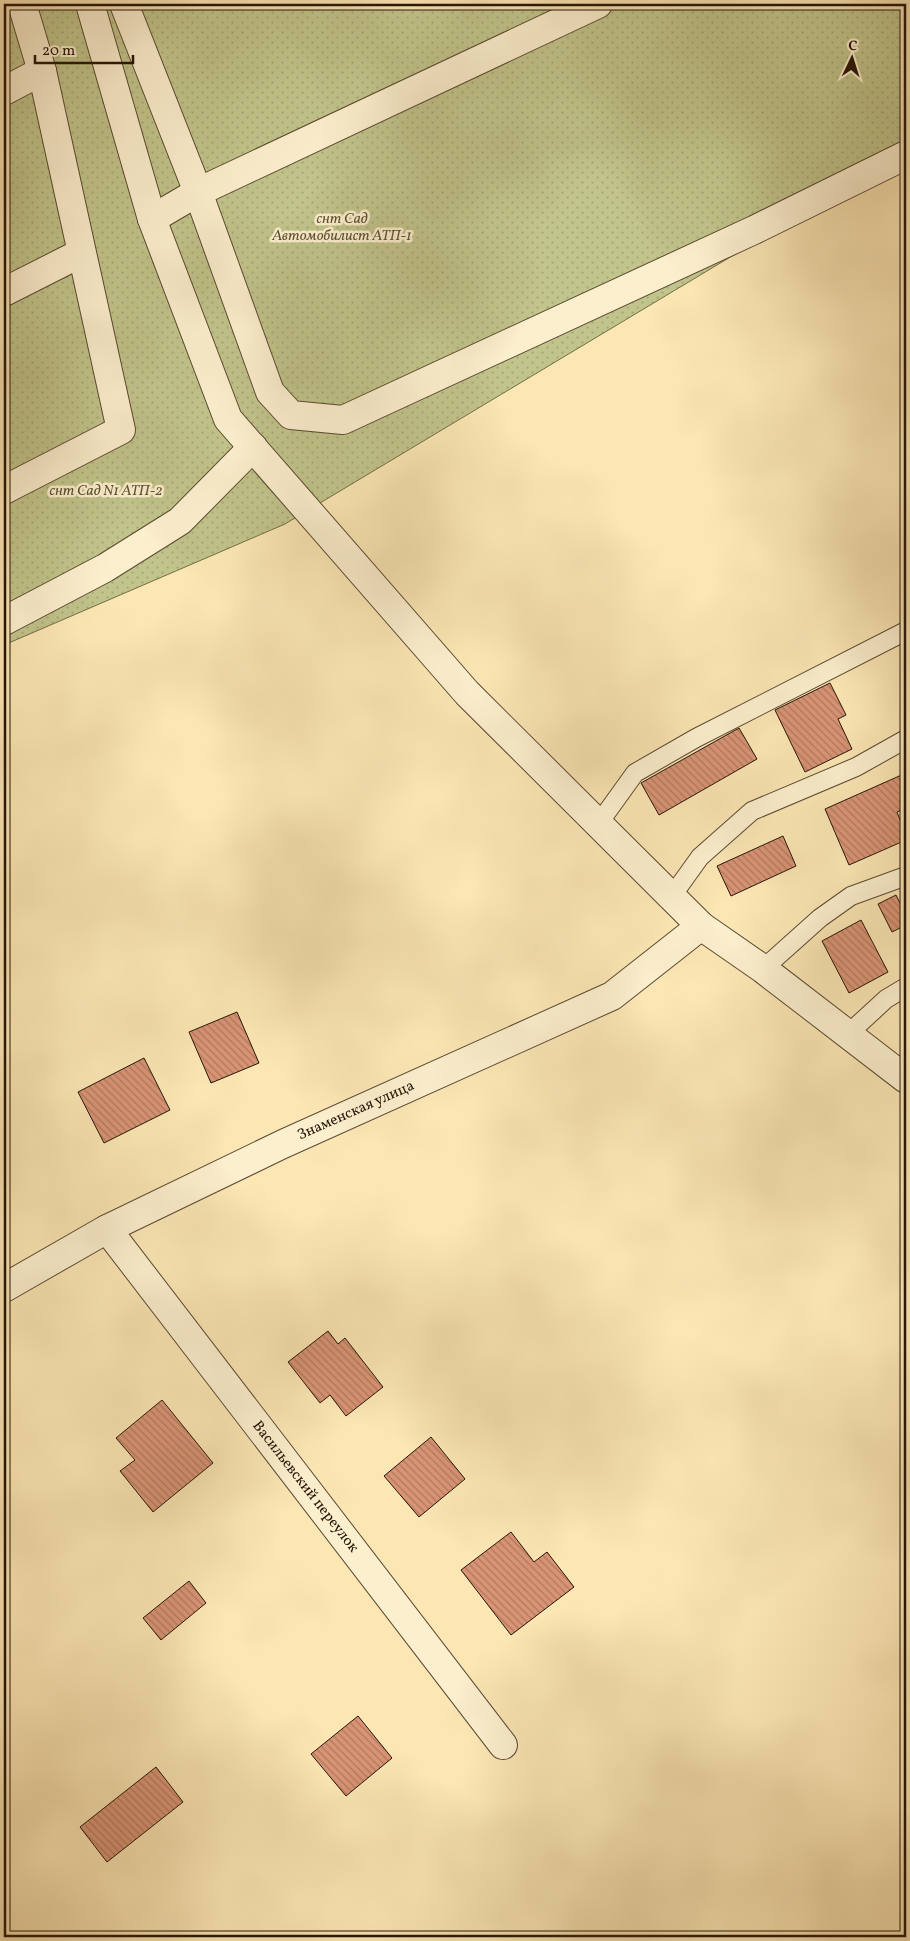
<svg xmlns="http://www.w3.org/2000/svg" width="910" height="1941" font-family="Vollkorn,serif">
<defs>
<pattern id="garden-dots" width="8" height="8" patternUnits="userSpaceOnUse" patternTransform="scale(1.25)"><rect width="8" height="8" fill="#c1c48b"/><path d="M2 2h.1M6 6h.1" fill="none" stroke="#a6a876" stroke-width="1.8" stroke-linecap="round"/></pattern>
<pattern id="building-back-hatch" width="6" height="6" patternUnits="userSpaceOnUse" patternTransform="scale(1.25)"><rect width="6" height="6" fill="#d99475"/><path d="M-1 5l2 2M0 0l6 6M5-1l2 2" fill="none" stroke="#b0785e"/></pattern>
</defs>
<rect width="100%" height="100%" fill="#fbe6b4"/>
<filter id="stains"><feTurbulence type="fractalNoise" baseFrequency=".004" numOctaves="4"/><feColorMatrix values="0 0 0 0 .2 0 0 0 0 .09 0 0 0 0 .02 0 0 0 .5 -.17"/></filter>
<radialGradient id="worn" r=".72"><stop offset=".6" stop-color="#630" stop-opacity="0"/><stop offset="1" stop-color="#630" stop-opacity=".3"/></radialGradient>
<!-- garden -->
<polygon fill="url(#garden-dots)" stroke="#736c48" points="4,4 906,4 906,170 747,247 285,524 4,645"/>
<!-- building -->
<g fill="url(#building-back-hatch)" stroke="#251506">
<polygon points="830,683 846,715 838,719 852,749 805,772 775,710"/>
<polygon points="739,728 757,759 659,815 641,783"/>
<polygon points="906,773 906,808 897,812 906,835 906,840 849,865 825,809"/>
<polygon points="783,836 796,866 731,896 717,866"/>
<polygon points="896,895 906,915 906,925 892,932 878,904"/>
<polygon points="861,920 888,972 849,993 822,941"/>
<polygon points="237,1012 259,1063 211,1083 189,1032"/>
<polygon points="144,1058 170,1110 104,1143 78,1092"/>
<polygon points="328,1331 338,1344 345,1338 383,1387 346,1416 330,1395 320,1403 288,1362"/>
<polygon points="162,1400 213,1463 153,1512 120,1471 135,1460 116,1438"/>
<polygon points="431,1437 465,1479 419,1517 384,1476"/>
<polygon points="511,1532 534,1562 547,1552 574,1587 511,1635 461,1570"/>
<polygon points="189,1581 206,1603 161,1640 143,1618"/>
<polygon points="358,1716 392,1758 346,1796 311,1754"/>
<polygon points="156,1767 183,1802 107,1862 80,1827"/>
</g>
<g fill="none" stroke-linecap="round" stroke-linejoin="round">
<!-- service casing -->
<g stroke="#5a4932" stroke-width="20">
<g id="service">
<polyline points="599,823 635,773 696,738 906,631"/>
<polyline points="672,896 700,857 752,811 856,767 906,739"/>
<polyline points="763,969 820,918 851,896 906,876"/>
<polyline points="848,1034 886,999 906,987"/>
</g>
</g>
<!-- minor casing -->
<g stroke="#5a4932" stroke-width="30">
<g id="minor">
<polyline points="90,4 152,219 228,419 467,693 701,926 763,969 906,1079"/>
<polyline points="124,4 198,192 270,392 291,415 343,420 754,230 906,155"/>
<polyline points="4,91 42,71"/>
<polyline points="152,219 198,192 598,4"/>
<polyline points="4,292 81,253"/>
<polyline points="4,490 121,430 42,71 22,4"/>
<polyline points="4,621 105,568 180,521 253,447"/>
<polyline points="107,1229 503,1745"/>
<polyline points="4,1288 107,1229 283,1144 612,996 701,926"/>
</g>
</g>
<!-- service -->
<use href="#service" stroke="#fcefce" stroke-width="18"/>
<!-- minor -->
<use href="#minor" stroke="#fcefce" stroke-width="28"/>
</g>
<g text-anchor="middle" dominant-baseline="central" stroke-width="5" stroke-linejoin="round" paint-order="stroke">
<!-- park labels -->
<g font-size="15" font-style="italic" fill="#5c5235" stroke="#fcefce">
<text x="342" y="219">снт Сад<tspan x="342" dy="17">Автомобилист АТП-1</tspan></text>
<text x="106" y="491">снт Сад N1 АТП-2</text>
</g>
<!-- street labels -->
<g font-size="15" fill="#251506" stroke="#fcefce">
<text transform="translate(356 1111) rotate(-24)">Знаменская улица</text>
<text transform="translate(305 1487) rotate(52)">Васильевский переулок</text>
</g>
</g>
<!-- margin -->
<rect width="910" height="1941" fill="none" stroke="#fbe6b4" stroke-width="20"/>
<rect x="5" y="5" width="900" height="1931" fill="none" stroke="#251506" stroke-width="2.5"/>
<rect x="10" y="10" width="890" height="1921" fill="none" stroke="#251506"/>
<!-- north arrow -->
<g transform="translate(852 58) rotate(4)" stroke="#fcefce" stroke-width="4" paint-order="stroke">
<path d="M0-4L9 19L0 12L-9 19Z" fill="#251506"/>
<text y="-8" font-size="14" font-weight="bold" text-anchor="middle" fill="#251506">С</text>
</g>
<!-- scale -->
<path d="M35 55v8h98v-8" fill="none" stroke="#251506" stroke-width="2.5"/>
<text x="42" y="55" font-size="15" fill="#251506" stroke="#fcefce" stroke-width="4" paint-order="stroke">20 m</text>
<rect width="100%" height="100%" filter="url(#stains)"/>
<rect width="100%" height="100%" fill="url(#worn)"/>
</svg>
